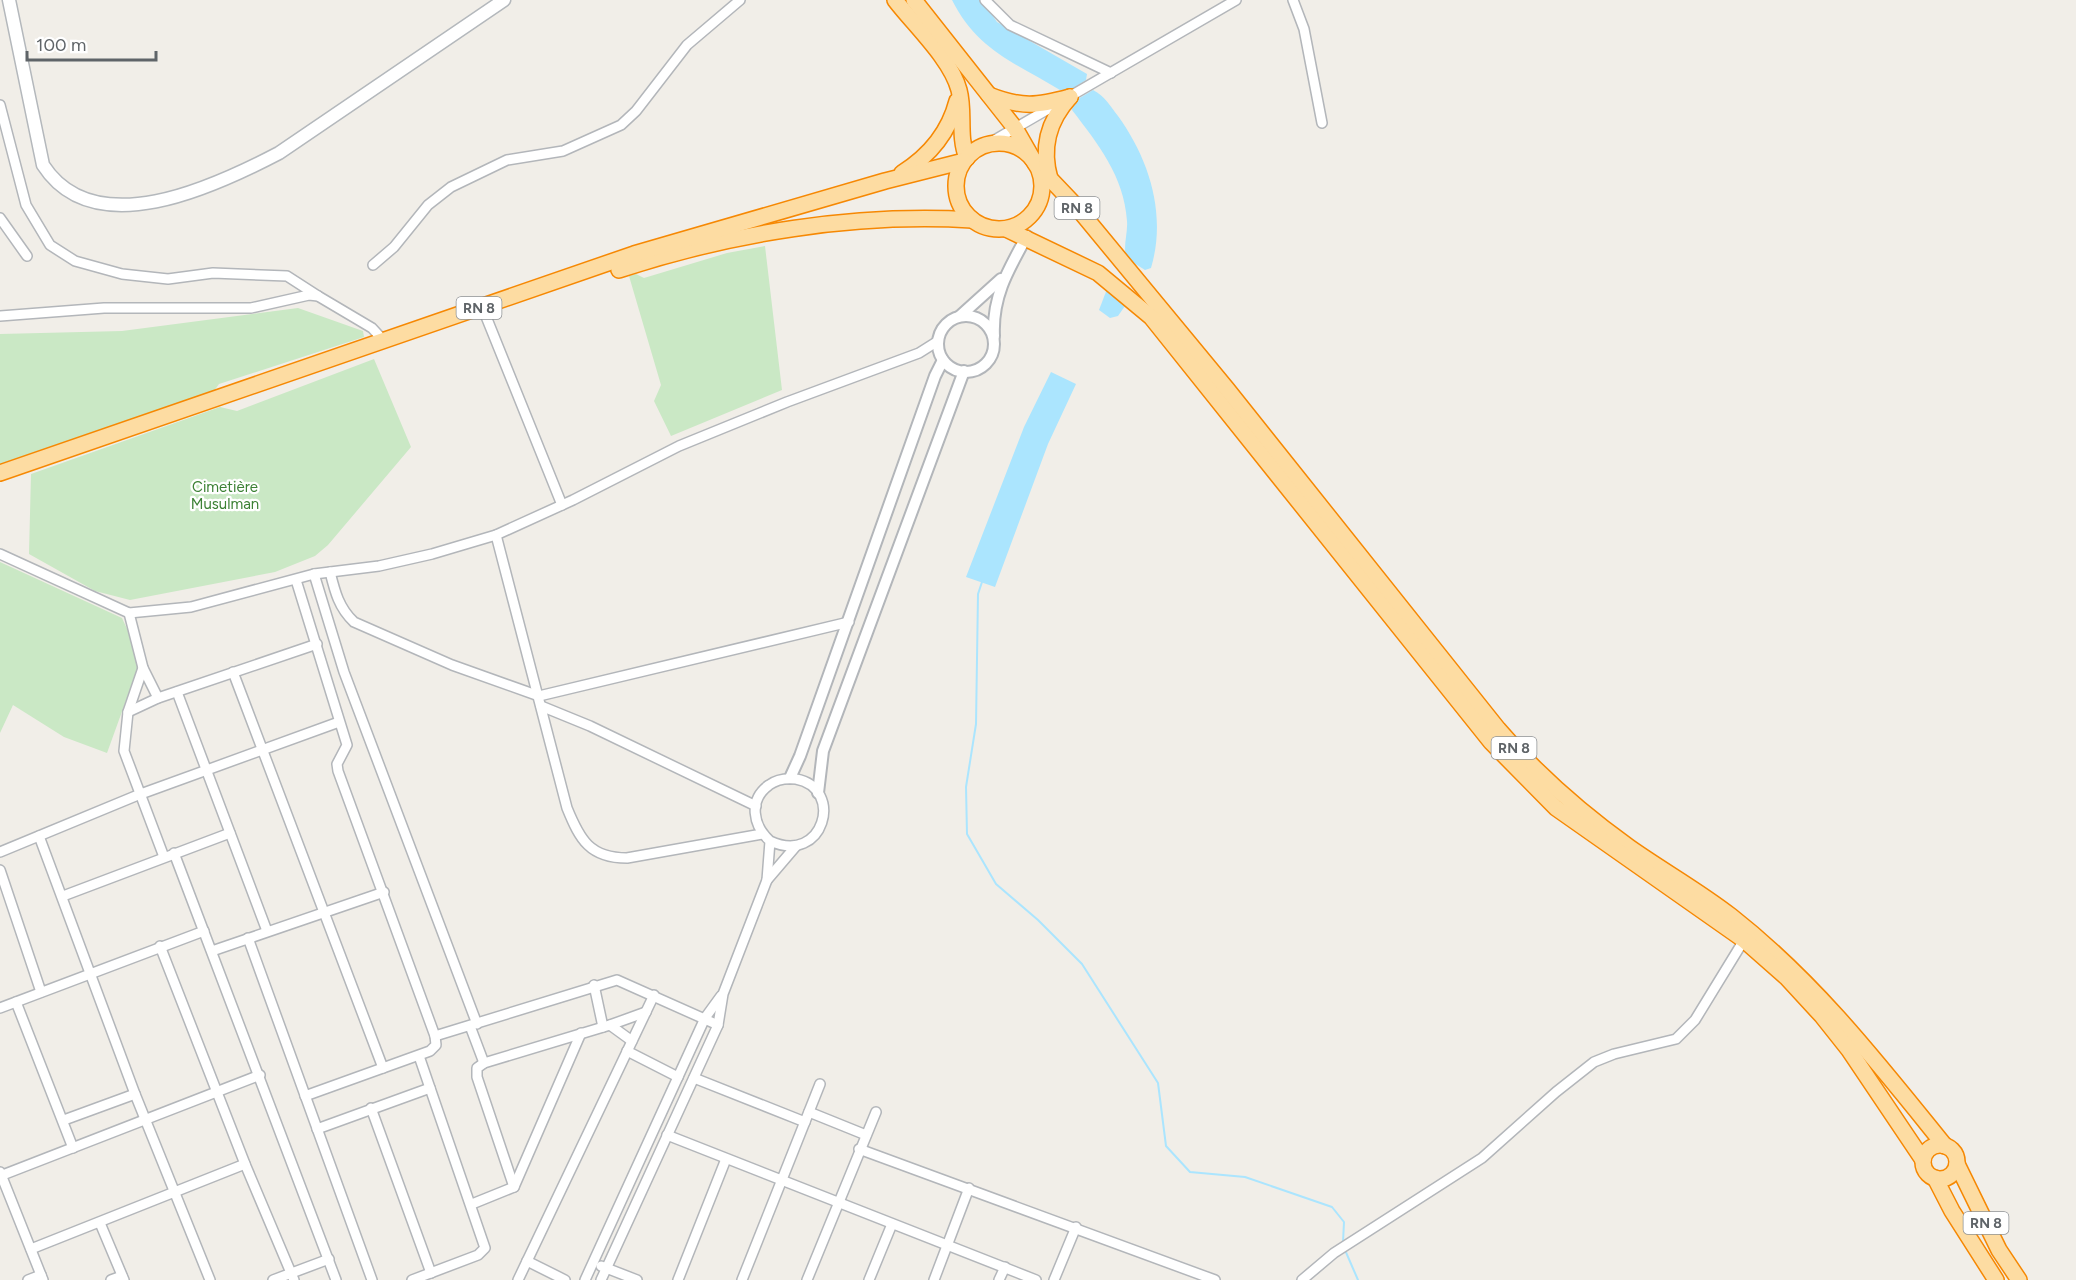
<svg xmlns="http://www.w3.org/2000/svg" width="2076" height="1280" font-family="Figtree,sans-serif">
<rect width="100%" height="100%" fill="#f1eee8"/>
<!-- green -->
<g fill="#cae8c5">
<polygon points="765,246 782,390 671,436 654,401 661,385 629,276 636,274 644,278 727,253"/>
<polygon points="298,308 363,331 364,337 219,384 209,398 0,468 0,334 122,331"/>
<polygon points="374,359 411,447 328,545 315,556 275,572 130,600 95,591 29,554 31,474 220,407 237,411"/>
<polygon points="0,562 122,618 141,659 107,753 64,737 13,705 0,733"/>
</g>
<!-- water -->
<g fill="#abe5fe">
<path d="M952,0H982L997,22L1087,74L1086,80L1067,92L1060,90C1015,63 977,50 952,0Z"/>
<path d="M1093,90C1105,96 1110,106 1118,116C1149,159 1167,214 1151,268L1145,270L1126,258C1123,245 1128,233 1127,221C1124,176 1098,144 1072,110L1073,102Z"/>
<polygon points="1107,289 1124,301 1125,306 1118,316 1110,318 1099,310"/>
<polygon points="1051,372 1076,384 1048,444 995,587 966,577 1024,427"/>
</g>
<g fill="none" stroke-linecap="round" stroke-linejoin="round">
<!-- stream -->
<g stroke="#abe5fe" stroke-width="2">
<polyline points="982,582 978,594 976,724 966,787 967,834 996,884 1038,920 1082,964 1158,1083 1166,1146 1190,1172 1245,1177 1332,1207 1344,1222 1343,1242"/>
<polyline points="1345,1250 1358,1280"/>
</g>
<!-- minor casing -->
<g stroke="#b3b6ba" stroke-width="12">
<g id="minor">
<polyline points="985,0 1010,25 1111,73"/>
<polyline points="1293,0 1304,29 1322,123"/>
<polyline points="0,105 26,205 50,245 75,261 122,274 168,279 213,273 287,276 318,296"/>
<polyline points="981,148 1236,0"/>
<polyline points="0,218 27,256"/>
<polyline points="373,265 394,247 428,205 451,187 507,160 563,151 621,125 636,111 687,45 740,0"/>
<polyline points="485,314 562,505"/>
<polyline points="0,316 104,308 251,308 309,295 318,296 372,328 384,341"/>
<path d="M496,535L567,808C580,840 590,858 627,858L762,834"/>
<polyline points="0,554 129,613 191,607 314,574 379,566 432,554 496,535 573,500 679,446 787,402 919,353 938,341"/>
<path d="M330,572C335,592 339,608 354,622L452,665L539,696L849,622"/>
<polyline points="314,574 344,672 477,1024"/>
<polyline points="296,580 347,745 337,764 338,771 435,1036 617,980 718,1025"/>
<polyline points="129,613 143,668 158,698"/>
<polyline points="143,668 128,712 124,751 164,857"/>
<polyline points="233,672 383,1068"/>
<polyline points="177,692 267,931"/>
<polyline points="541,706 590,726 756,806"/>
<polyline points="128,712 158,698 317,644"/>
<polyline points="39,836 135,1094 210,1280"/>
<polyline points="0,852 138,795 339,722"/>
<polyline points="174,853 336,1280"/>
<polyline points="0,870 41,992"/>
<polyline points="767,880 796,846"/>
<polyline points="63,896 230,833"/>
<polyline points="248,938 372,1280"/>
<polyline points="160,946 245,1164 294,1280"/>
<polyline points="212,951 384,892"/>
<polyline points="594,985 603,1027"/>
<polyline points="16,1002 73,1148"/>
<polyline points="0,1008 204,931"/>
<polyline points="610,1025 632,1041"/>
<polyline points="470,1026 484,1063"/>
<polyline points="627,1051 678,1077"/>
<polyline points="694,1078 805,1122"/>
<polyline points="305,1096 430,1051 436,1045 435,1036"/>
<polyline points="371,1108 431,1273"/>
<polyline points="809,1112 866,1135"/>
<polyline points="64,1120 135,1094"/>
<polyline points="317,1129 430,1088"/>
<polyline points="667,1135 1036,1280"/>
<polyline points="859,1149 1215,1280"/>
<polyline points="0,1172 43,1280"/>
<polyline points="0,1176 260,1075"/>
<polyline points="514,1187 477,1077 477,1068 484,1063 610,1025 646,1012"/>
<polyline points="472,1204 514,1187 581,1033"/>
<polyline points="100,1223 124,1280"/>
<polyline points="31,1249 245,1164"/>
<polyline points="527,1261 565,1280"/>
<polyline points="601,1266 637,1280"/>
<polyline points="28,1280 41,1275"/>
<polyline points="111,1280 122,1276"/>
<polyline points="273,1280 329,1259"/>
<polyline points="412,1280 478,1255 485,1248 419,1056"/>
<polyline points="518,1280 654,995"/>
<polyline points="585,1280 705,1018 721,996"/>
<path d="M601,1280L718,1025L723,994L767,880L770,841C753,826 748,800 769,785C777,779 787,778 796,779C845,788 824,866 770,841"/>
<polyline points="678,1280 726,1159"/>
<polyline points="742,1280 820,1084"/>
<polyline points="807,1280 876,1112"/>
<polyline points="869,1280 892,1224"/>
<polyline points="934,1280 969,1188"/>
<polyline points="999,1280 1005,1267"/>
<polyline points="1054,1280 1076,1227"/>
<polyline points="1302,1280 1334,1253 1482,1158 1556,1092 1594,1062 1614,1054 1676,1039 1695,1020 1744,940"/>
</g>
</g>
<!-- tertiary casing -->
<g stroke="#b3b6ba" stroke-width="14">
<g id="tertiary">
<polyline points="960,316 1001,279"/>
<circle cx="966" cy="344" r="28"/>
<path d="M994,336C992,297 1008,270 1027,236"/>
<polyline points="790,778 800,756 935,376 943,360"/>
<polyline points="818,793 823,751 964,371"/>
</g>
</g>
<!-- secondary casing -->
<g stroke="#b4b8bc" stroke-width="15">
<path id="secondary" d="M9,0L43,165C94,244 214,187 279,153L504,0"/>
</g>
<!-- trunk casing -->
<g stroke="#f68803" stroke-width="18">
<g id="trunk">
<path d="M895,0C914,25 951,59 959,90C965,112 958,136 967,158"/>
<path d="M914,0L1015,128L1035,163L1075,205L1227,389L1498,729C1537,774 1580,812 1629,847C1663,871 1699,891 1731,916C1815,982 1878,1063 1945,1146"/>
<path d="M989,95C1022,108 1037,106 1070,97"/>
<circle cx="999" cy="186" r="43"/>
<path d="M902,173C929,156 949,132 957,101"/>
<path d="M1050,179C1041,148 1048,121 1070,97"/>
<polyline points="1006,229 1098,273 1151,317 1491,742 1556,808 1744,940 1786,977 1822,1016 1849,1050 1923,1160"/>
<path d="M619,270C731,233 855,213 972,220"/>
<polyline points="0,473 634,254 885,181 964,161"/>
<circle cx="1940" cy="1162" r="17"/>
<polyline points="1957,1164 1999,1250 2019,1280"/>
<polyline points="1935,1178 1952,1211 1996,1280"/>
</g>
</g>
<!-- minor -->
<use href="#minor" stroke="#fff" stroke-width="9"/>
<!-- tertiary -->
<use href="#tertiary" stroke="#fff" stroke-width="10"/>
<!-- secondary -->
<use href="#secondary" stroke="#fff" stroke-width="12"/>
<!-- trunk -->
<use href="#trunk" stroke="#fddca2" stroke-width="15"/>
</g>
<g text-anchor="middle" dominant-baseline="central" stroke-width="4.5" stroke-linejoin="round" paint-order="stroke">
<!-- shield labels -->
<g fill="#fff" stroke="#8f9295" stroke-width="1.5">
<rect x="1054.5" y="197" width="45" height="22" rx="4.5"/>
<rect x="456.5" y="297" width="45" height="22" rx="4.5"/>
<rect x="1491.5" y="737" width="45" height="22" rx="4.5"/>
<rect x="1963.5" y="1212" width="45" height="22" rx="4.5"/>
</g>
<g font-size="14" font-weight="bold" fill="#5f6468">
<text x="1077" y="208">RN 8</text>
<text x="479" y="308">RN 8</text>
<text x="1514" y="748">RN 8</text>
<text x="1986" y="1223">RN 8</text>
</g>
<!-- park labels -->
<g font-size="15" fill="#3c8135" stroke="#fff">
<text x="225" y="487">Cimetière<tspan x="225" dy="17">Musulman</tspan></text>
</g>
</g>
<!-- scale -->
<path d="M27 51v9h129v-9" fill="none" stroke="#5f6468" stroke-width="3"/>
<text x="36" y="51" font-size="18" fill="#5f6468" stroke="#ffffff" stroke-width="4.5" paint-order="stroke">100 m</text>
</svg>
